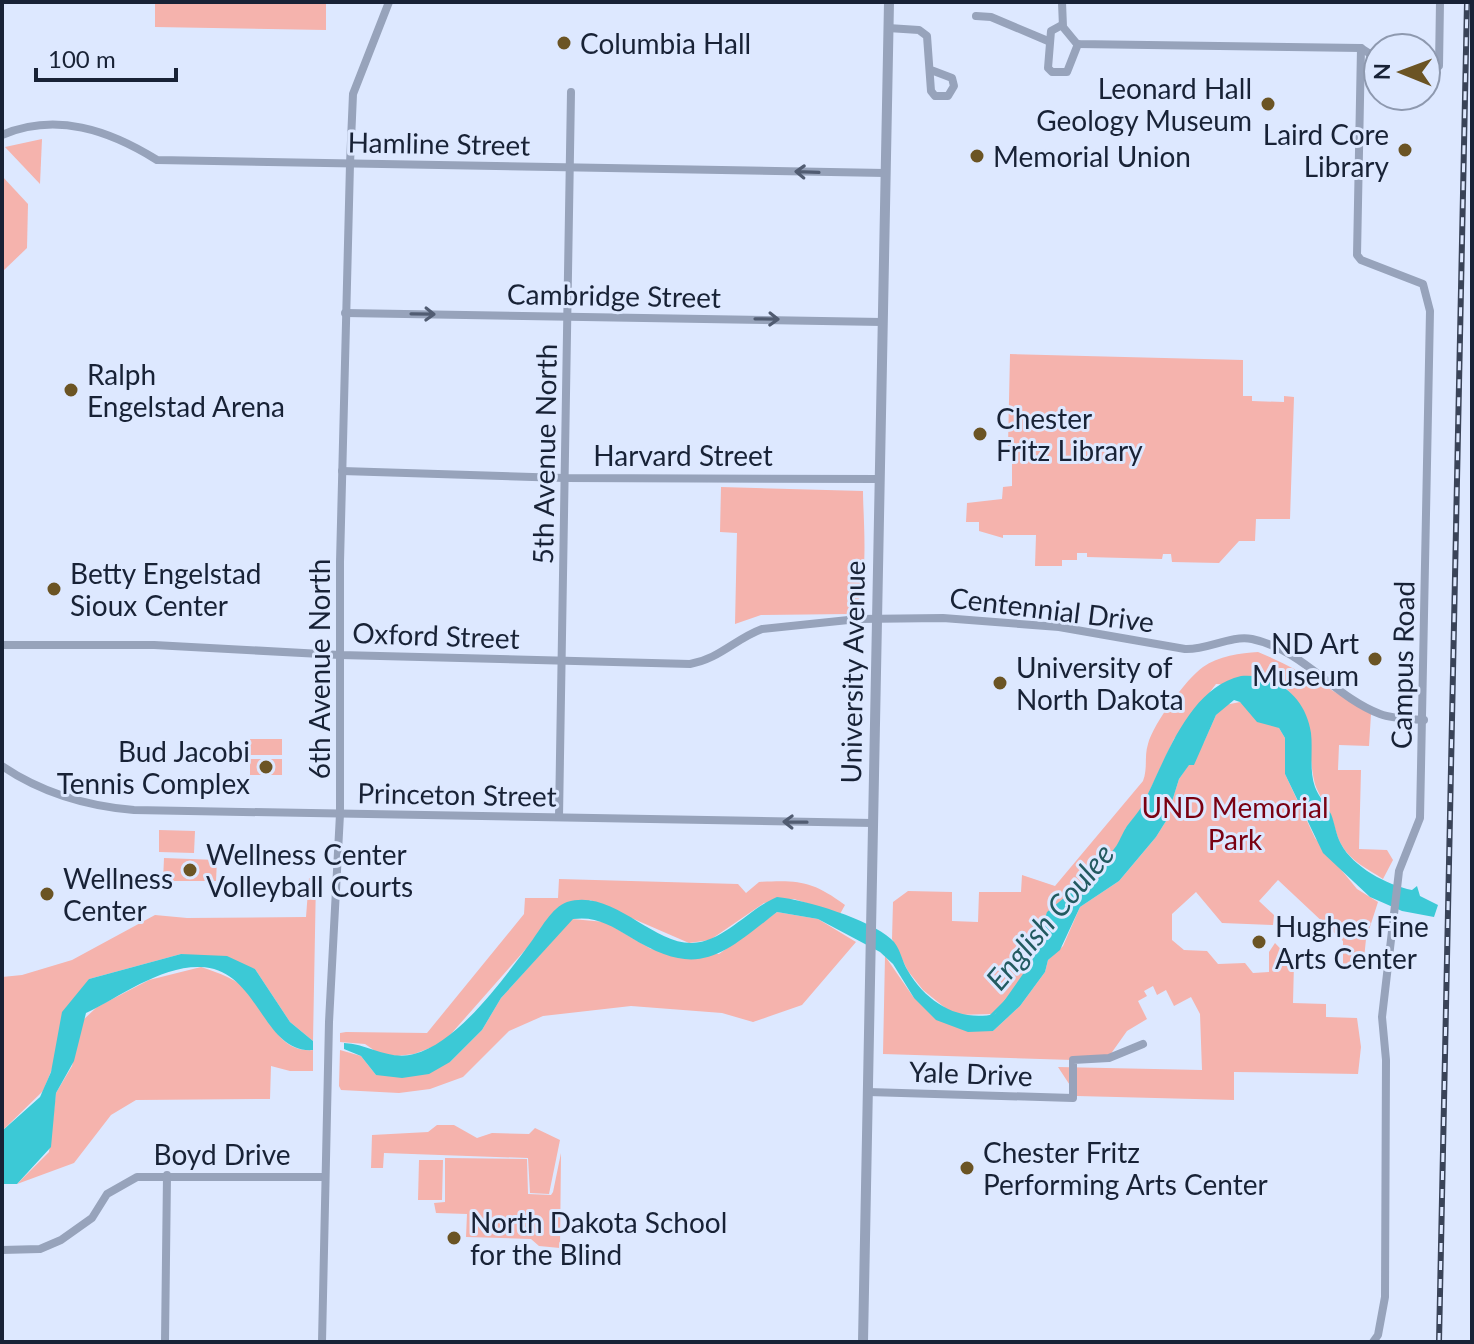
<svg xmlns="http://www.w3.org/2000/svg" width="1474" height="1344" font-family="Lato,sans-serif">
<rect width="100%" height="100%" fill="#dde8ff"/>
<!-- green -->
<g fill="#f5b3ad">
<polygon points="155,2 326,2 326,30 155,27"/>
<polygon points="42,139 40,184 5,147"/>
<polygon points="2,176 28,204 27,248 2,272"/>
<polygon points="1010,354 1243,360 1243,396 1252,396 1252,401 1284,402 1284,396 1294,397 1290,519 1256,519 1255,541 1239,541 1219,563 1172,562 1171,554 1163,554 1162,559 1087,557 1087,553 1077,553 1077,560 1062,560 1062,566 1035,566 1036,535 1003,535 1003,538 979,531 979,522 966,522 967,503 1002,499 1003,487 1012,486 1012,446 1008,446"/>
<path d="M721,487L863,491C863,520 871,597 850,614L761,615L735,624L737,533L720,532Z"/>
<path d="M1258,652C1297,668 1334,691 1371,714L1369,746L1339,745L1338,770H1361L1359,849L1387,850L1393,860L1383,879C1368,869 1350,861 1341,844C1335,833 1334,820 1328,809C1323,799 1316,791 1314,780C1306,742 1317,721 1286,688L1216,684L1174,739L1141,809L1125,829L1124,837L1111,854L1102,875L1083,889L1071,892L1047,913L1035,953L1015,993L995,1014L954,1015L923,990L908,971L892,939L893,902L908,891L952,892V921L978,922L979,892H1021L1022,875L1055,886L1143,781C1148,768 1144,756 1148,744C1153,724 1187,678 1203,667C1218,656 1241,653 1258,652Z"/>
<polygon points="1240,702 1279,728 1285,738 1285,774 1315,838 1357,889 1378,902 1366,939 1363,969 1343,969 1343,941 1278,880 1259,901 1274,915 1273,925 1222,923 1196,892 1172,914 1172,940 1184,950 1207,951 1218,964 1245,963 1253,973 1269,972 1269,952 1275,943 1294,963 1293,1003 1326,1004 1326,1017 1357,1018 1361,1047 1358,1074 1234,1072 1234,1100 1077,1096 1058,1067 1202,1070 1200,1014 1191,997 1174,1006 1166,990 1157,995 1153,986 1144,991 1147,996 1138,1001 1147,1019 1127,1031 1110,1055 1073,1060 883,1054 885,956 914,998 993,1031 1020,1006 1045,972 1048,960 1063,946 1080,907 1119,881 1156,837 1166,821 1179,779 1204,742 1216,715 1225,705"/>
<rect x="250" y="739" width="32" height="16"/>
<rect x="250" y="759" width="32" height="16"/>
<polygon points="159,830 195,831 194,853 159,852"/>
<polygon points="164,858 217,860 216,881 163,881"/>
<polygon points="309,878 316,879 313,1041 290,1022 255,969 181,954 89,979 43,1091 2,1131 2,977 22,975 72,960 155,915 187,918 306,917"/>
<path d="M559,879L738,884L746,893L759,882C800,880 812,881 845,905L840,914L794,899L764,903L710,940L689,943L590,900L525,950L443,1043L414,1054L397,1056L378,1053L365,1044L340,1042V1033L346,1032L427,1033L524,914L525,898H558Z"/>
<polygon points="777,912 818,919 856,942 802,1005 753,1022 722,1013 631,1006 543,1016 509,1031 463,1077 430,1089 399,1093 341,1090 339,1086 340,1050 361,1056 376,1075 450,1062 482,1030 501,998 572,919 605,922 651,949 719,954"/>
<path d="M201,967C219,973 238,979 251,994C270,1017 278,1053 313,1050V1071H290L271,1066L270,1099L136,1100L111,1115L74,1163L17,1184L49,1152L56,1093L72,1066L82,1021L97,1007L149,980Z"/>
<polygon points="437,1125 454,1125 477,1138 492,1133 529,1134 535,1128 560,1140 549,1194 530,1193 528,1158 384,1153 383,1168 371,1168 372,1135 428,1132"/>
<polygon points="561,1153 560,1248 539,1246 531,1239 466,1237 467,1214 436,1213 434,1203 445,1202 445,1158 527,1159 528,1194 551,1195 553,1192"/>
<polygon points="419,1160 443,1160 442,1200 418,1200"/>
</g>
<!-- water -->
<g fill="#3cc9d6">
<path d="M1241,676C1276,673 1306,697 1311,733C1313,750 1309,770 1315,787C1319,797 1326,805 1331,814C1335,824 1336,835 1341,844C1353,867 1387,885 1412,890L1417,886L1420,896L1438,905L1434,917L1402,911L1370,897L1323,853L1285,774V738L1279,728L1257,722L1240,702L1234,700L1216,715L1194,765H1189L1179,779L1166,821L1156,837L1119,881L1080,907L1060,950L1048,960L1045,972L1020,1006L993,1031L968,1032L936,1020L914,998L893,964L880,952L818,919L777,912C720,957 698,979 630,937C610,925 596,916 573,919L501,998L482,1030L450,1062L429,1074L402,1078L376,1075L361,1056L344,1049V1043C369,1044 389,1061 414,1054C458,1043 504,978 531,942C540,930 552,907 567,902C612,888 652,944 692,943C724,942 748,909 777,897C806,900 869,919 891,939C900,946 902,962 908,971C927,1003 959,1022 995,1014L1030,964L1047,912L1071,892L1090,885L1102,875V859C1119,849 1118,840 1127,826C1132,819 1138,813 1142,806C1165,761 1188,688 1241,676Z"/>
<path d="M181,954L227,956L255,969L290,1022L313,1041V1050C262,1054 259,968 200,967C160,966 120,997 86,1013L74,1061L56,1093L51,1147L17,1184H2V1131L40,1097L51,1072L62,1012L89,979Z"/>
</g>
<g fill="none" stroke-linecap="round" stroke-linejoin="round">
<!-- stream -->
<polyline stroke="#3cc9d6" stroke-width="3" points="990,1017 1010,997"/>
<!-- minor -->
<g stroke="#97a3bb" stroke-width="8">
<polyline points="1062,2 1063,27 1077,44 1361,48 1378,59"/>
<polyline points="976,16 991,17 1048,41"/>
<polyline points="1062,25 1051,31 1048,68 1052,72 1067,72 1078,44"/>
<polyline points="888,28 919,30 927,36 931,91 935,96 948,96 954,86 952,78 931,70"/>
<polyline points="1361,48 1357,255 1361,260 1423,284 1430,311 1420,818 1399,871 1382,1017 1386,1060 1385,1297 1378,1335 1373,1342"/>
<polyline points="1426,77 1439,66 1440,2"/>
<path d="M2,135C56,112 109,130 157,160L885,173"/>
<polyline points="345,313 882,322"/>
<polyline points="342,471 565,478 880,479"/>
<path d="M2,645H154L340,655L690,664C719,659 735,639 762,629L858,619L943,618L1059,627L1185,649C1208,650 1230,635 1252,639C1304,650 1333,696 1380,714C1393,719 1410,719 1424,720"/>
<path d="M2,766C42,793 86,806 134,810L873,823"/>
<polyline points="559,817 571,92"/>
<polyline points="868,1092 1073,1098"/>
<polyline points="1073,1096 1073,1060 1109,1058 1143,1044"/>
<polyline points="2,1250 40,1249 61,1240 92,1218 107,1194 137,1177 325,1177"/>
<polyline points="165,1342 167,1175"/>
<polyline points="322,1342 329,1022 340,814 340,562 350,164 353,94 389,2"/>
</g>
<!-- tertiary -->
<polyline stroke="#97a3bb" stroke-width="10" points="863,1342 889,2"/>
<!-- rail casing -->
<g stroke="#394358" stroke-width="6">
<polyline id="rail" points="1439,1342 1467,2"/>
</g>
<!-- rail -->
<use href="#rail" stroke="#dde8ff" stroke-width="3" stroke-dasharray="9" stroke-linecap="butt"/>
</g>
<!-- one-way arrows -->
<defs><path id="oneway-shaft" d="M-6 0H5M1.5-3L5.5 0L1.5 3" fill="none" stroke-width="1.6" stroke-linecap="round" stroke-linejoin="round" transform="scale(2)"/></defs>
<g stroke="#515c72">
<use href="#oneway-shaft" transform="translate(807 172) rotate(-178)"/>
<use href="#oneway-shaft" transform="translate(423 314) rotate(1)"/>
<use href="#oneway-shaft" transform="translate(767 319) rotate(1)"/>
<use href="#oneway-shaft" transform="translate(795 822) rotate(-179)"/>
</g>
<!-- markers -->
<g fill="#6b5424" stroke="#dde8ff" stroke-width="3">
<circle cx="564" cy="43" r="8"/>
<circle cx="1268" cy="104" r="8"/>
<circle cx="1405" cy="150" r="8"/>
<circle cx="977" cy="156" r="8"/>
<circle cx="71" cy="390" r="8"/>
<circle cx="980" cy="434" r="8"/>
<circle cx="54" cy="589" r="8"/>
<circle cx="1375" cy="659" r="8"/>
<circle cx="1000" cy="683" r="8"/>
<circle cx="266" cy="767" r="8"/>
<circle cx="190" cy="870" r="8"/>
<circle cx="47" cy="894" r="8"/>
<circle cx="1259" cy="942" r="8"/>
<circle cx="967" cy="1168" r="8"/>
<circle cx="454" cy="1238" r="8"/>
</g>
<g text-anchor="middle" dominant-baseline="central" stroke-width="6" stroke-linejoin="round" paint-order="stroke">
<!-- poi labels -->
<g font-size="28" fill="#182236" stroke="#dde8ff" text-anchor="start">
<text x="580" y="43">Columbia Hall</text>
<text x="1252" y="88" text-anchor="end">Leonard Hall<tspan x="1252" dy="32">Geology Museum</tspan></text>
<text x="1389" y="134" text-anchor="end">Laird Core<tspan x="1389" dy="32">Library</tspan></text>
<text x="993" y="156">Memorial Union</text>
<text x="87" y="374">Ralph<tspan x="87" dy="32">Engelstad Arena</tspan></text>
<text x="996" y="418">Chester<tspan x="996" dy="32">Fritz Library</tspan></text>
<text x="70" y="573">Betty Engelstad<tspan x="70" dy="32">Sioux Center</tspan></text>
<text x="1359" y="643" text-anchor="end">ND Art<tspan x="1359" dy="32">Museum</tspan></text>
<text x="1016" y="667">University of<tspan x="1016" dy="32">North Dakota</tspan></text>
<text x="250" y="751" text-anchor="end">Bud Jacobi<tspan x="250" dy="32">Tennis Complex</tspan></text>
<text x="206" y="854">Wellness Center<tspan x="206" dy="32">Volleyball Courts</tspan></text>
<text x="63" y="878">Wellness<tspan x="63" dy="32">Center</tspan></text>
<text x="1275" y="926">Hughes Fine<tspan x="1275" dy="32">Arts Center</tspan></text>
<text x="983" y="1152">Chester Fritz<tspan x="983" dy="32">Performing Arts Center</tspan></text>
<text x="470" y="1222">North Dakota School<tspan x="470" dy="32">for the Blind</tspan></text>
</g>
<!-- street labels -->
<g font-size="28" fill="#182236" stroke="#dde8ff">
<text transform="translate(439 143) rotate(1)">Hamline Street</text>
<text transform="translate(614 295) rotate(1)">Cambridge Street</text>
<text transform="translate(544 454) rotate(-89)">5th Avenue North</text>
<text x="683" y="455">Harvard Street</text>
<text transform="translate(1052 609) rotate(7)">Centennial Drive</text>
<text transform="translate(436 635) rotate(2)">Oxford Street</text>
<text transform="translate(1402 665) rotate(-89)">Campus Road</text>
<text transform="translate(319 669) rotate(-90)">6th Avenue North</text>
<text transform="translate(852 672) rotate(-89)">University Avenue</text>
<text transform="translate(457 794) rotate(1)">Princeton Street</text>
<text transform="translate(971 1073) rotate(2)">Yale Drive</text>
<text x="222" y="1154">Boyd Drive</text>
</g>
<!-- park labels -->
<g font-size="28" fill="#7a0112" stroke="#dde8ff">
<text x="1235" y="807">UND Memorial<tspan x="1235" dy="32">Park</tspan></text>
</g>
<!-- water labels -->
<g font-size="30" font-style="italic" fill="#225a60" stroke="#dde8ff">
<text transform="translate(1049 916) rotate(-50)">English Coulee</text>
</g>
</g>
<!-- border -->
<rect width="1474" height="1344" fill="none" stroke="#182236" stroke-width="8"/>
<!-- north arrow -->
<g transform="translate(1402 72) rotate(271)"><circle r="38" fill="#dde8ff" stroke="#8e99af" stroke-width="2"/>
<path d="M0-6L14 30L0 20L-14 30Z" fill="#6b5424"/>
<text y="-12" font-size="22" font-weight="bold" text-anchor="middle" fill="#182236">N</text>
</g>
<!-- scale -->
<path d="M36 68v12h140v-12" fill="none" stroke="#182236" stroke-width="4"/>
<text x="48" y="68" font-size="24" fill="#182236" stroke="#dde8ff" stroke-width="6" paint-order="stroke">100 m</text>
</svg>
